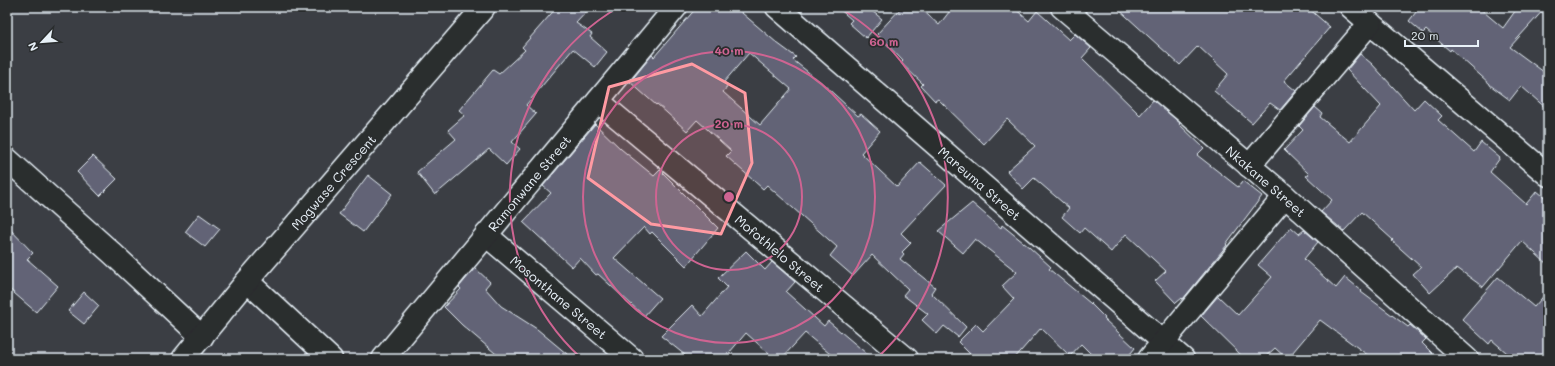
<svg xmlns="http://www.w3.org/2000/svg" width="1555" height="366" font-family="Mali,sans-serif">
<rect width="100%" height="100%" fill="#3b3e44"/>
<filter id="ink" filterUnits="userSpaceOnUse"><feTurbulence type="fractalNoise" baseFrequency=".025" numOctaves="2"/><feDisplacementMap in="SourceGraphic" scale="8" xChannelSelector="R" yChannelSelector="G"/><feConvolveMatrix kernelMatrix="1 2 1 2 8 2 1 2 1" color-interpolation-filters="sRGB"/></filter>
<g filter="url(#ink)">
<!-- building -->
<g fill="#626476" stroke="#e8f1f8" fill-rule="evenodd">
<polygon points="557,7 591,7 576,23 592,34 590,37 607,52 595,67 573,49 526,105 536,114 512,142 520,149 506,165 489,149 435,195 417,172 456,139 448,130 465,115 459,110 493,70 499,74 525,50 522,47"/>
<path d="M697,7H735L777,43L796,57L793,60L823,84L858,116L861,114L880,131L861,153L897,187L920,162L946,185L901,233L911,243L902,252L904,254L900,259L935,287L931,293L966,327L958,337L944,326L937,334L922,320L928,314L903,295L908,289L872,255L853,276L830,256L837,247L767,185L763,189L726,156L731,151L697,120L687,131L657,104L656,105L630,82L652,55L654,57ZM749,53L791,89L760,125L723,92L728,86L724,82Z"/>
<polygon points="837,7 867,7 882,19 866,38 849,23 852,20"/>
<polygon points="902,7 919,7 939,25 953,7 1013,7 1029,21 1037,11 1069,40 1075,34 1091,48 1082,58 1140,115 1153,100 1180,123 1179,124 1204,148 1197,155 1238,187 1243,181 1262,196 1226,244 1227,245 1183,299 1182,298 1176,303 1155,281 1166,271 1126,234 1111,252 1084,228 1080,233 1062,217 1069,208 1034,178 1023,189 1007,171 1035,146 1007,119 984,144 938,99 935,101 921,86 923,84 901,63 903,61 877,34"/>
<polygon points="1116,7 1307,7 1330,27 1284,81 1296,91 1280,110 1270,103 1252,123 1214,91 1228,74 1198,46 1180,65"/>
<polygon points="1420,7 1478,7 1503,28 1518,7 1546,7 1510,47 1548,75 1548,110 1521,86 1510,100 1490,85 1490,84 1451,49 1450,51 1426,30 1423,33 1409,21"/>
<polygon points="1360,54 1372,64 1414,110 1424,99 1442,116 1438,120 1474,152 1481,142 1500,158 1490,172 1526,204 1537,191 1548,200 1548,265 1522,241 1483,287 1457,268 1430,293 1413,274 1421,267 1392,241 1393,240 1362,212 1344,231 1321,212 1332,200 1306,176 1309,174 1284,150 1303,130 1299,126 1315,107 1322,113 1320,117 1350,142 1381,106 1347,70"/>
<polygon points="595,124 621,149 654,176 660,170 718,228 686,266 652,232 650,234 644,227 614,258 660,298 644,316 598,274 596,275 580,258 572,267 523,222 551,193 543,186"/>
<polygon points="93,156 117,179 100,196 77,172"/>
<polygon points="368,175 392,194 363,232 339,214"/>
<polygon points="972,203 1001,228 1002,225 1029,247 1051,267 1049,269 1090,303 1105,318 1104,319 1135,348 1126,359 1096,359 1081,344 1070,356 1041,328 1014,359 975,359 958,342 976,324 983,331 1014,299 1002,286 1017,272 975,239 963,253 938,231"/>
<polygon points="199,214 220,229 205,247 185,232"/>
<polygon points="7,226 33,253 27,259 58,286 36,312 7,287"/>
<polygon points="1291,227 1299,234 1304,230 1318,242 1304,259 1336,288 1345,277 1362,291 1361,292 1408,327 1410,325 1426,339 1422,343 1438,359 1373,359 1320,320 1287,359 1275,348 1263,359 1245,359 1201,316 1218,296 1238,315 1272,277 1258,265"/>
<polygon points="746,251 765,270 772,262 795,282 786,292 824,326 828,321 873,359 836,359 805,333 781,359 775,359 746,333 724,359 690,359 661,336 692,305 702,316 727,287 718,278"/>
<polygon points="475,268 490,282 485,288 501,306 537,329 573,359 502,359 462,325 444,307 461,289 459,287"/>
<polygon points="1498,277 1534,307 1548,291 1548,359 1514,359 1492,340 1489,344 1462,319"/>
<polygon points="84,292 99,306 84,324 68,311"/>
</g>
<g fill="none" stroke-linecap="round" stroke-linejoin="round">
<!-- street casing -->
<g stroke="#e8f1f8" stroke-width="25">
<g id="street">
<polyline points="777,7 1183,359"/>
<polyline points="1062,7 1285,196 1467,359"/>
<polyline points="1351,7 1548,175"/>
<polyline points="598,101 907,359"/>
<polyline points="7,159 113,254 202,337"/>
<polyline points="1249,166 1370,23"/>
<polyline points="486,235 632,359"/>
<polyline points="247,281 331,359"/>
<polyline points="183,359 247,281 484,7"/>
<polyline points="383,359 676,7"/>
<polyline points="1149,359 1285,196"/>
</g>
</g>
<!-- street -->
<use href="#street" stroke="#2a2d2e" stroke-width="22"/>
</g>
</g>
<!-- marked area -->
<path fill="#ff9aa2" fill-opacity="0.2" stroke="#ff9aa2" stroke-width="3" stroke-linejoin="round" d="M692,64L745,93L752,163L721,234L651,224L588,178L609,87Z"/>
<!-- distance rings -->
<g fill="none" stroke="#cf6492" stroke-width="2">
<circle cx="729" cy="197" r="73"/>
<circle cx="729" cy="197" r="146"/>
<path d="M581 358A219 219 0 0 1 619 7M838 7A219 219 0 0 1 877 358"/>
</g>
<g text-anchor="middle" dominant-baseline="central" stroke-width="3.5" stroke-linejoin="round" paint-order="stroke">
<!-- street labels -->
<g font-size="13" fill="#e8f1f8" stroke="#2a2d2e">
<text transform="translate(1266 181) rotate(41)">Nkakane Street</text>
<text transform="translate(333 182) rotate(-49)">Mogwase Crescent</text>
<text transform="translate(529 183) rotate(-50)">Ramonwane Street</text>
<text transform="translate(980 183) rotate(41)">Mareuma Street</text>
<text transform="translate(780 253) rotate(40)">Mofothlelo Street</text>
<text transform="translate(559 297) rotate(40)">Mosonthane Street</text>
</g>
</g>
<circle cx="729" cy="197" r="6" fill="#cf6492" stroke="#2a2d2e" stroke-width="2"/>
<g font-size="12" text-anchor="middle" font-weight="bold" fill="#cf6492" stroke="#2a2d2e" stroke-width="3.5" stroke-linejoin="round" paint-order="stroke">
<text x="884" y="46">60 m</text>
<text x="729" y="55">40 m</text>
<text x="729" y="128">20 m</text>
</g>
<!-- margin -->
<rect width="1555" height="366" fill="none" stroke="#2a2d2e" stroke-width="24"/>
<rect x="12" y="12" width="1531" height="342" fill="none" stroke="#e8f1f8" stroke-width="1.5" filter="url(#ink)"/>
<!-- north arrow -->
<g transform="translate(42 42) rotate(244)" stroke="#2a2d2e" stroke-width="3" paint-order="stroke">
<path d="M0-3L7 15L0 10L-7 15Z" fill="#e8f1f8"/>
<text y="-6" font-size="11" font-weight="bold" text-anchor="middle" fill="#e8f1f8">N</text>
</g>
<!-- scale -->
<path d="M1405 40v6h73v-6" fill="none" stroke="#e8f1f8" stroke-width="2"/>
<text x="1411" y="40" font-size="12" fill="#e8f1f8" stroke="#2a2d2e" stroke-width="3" paint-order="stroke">20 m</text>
</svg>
